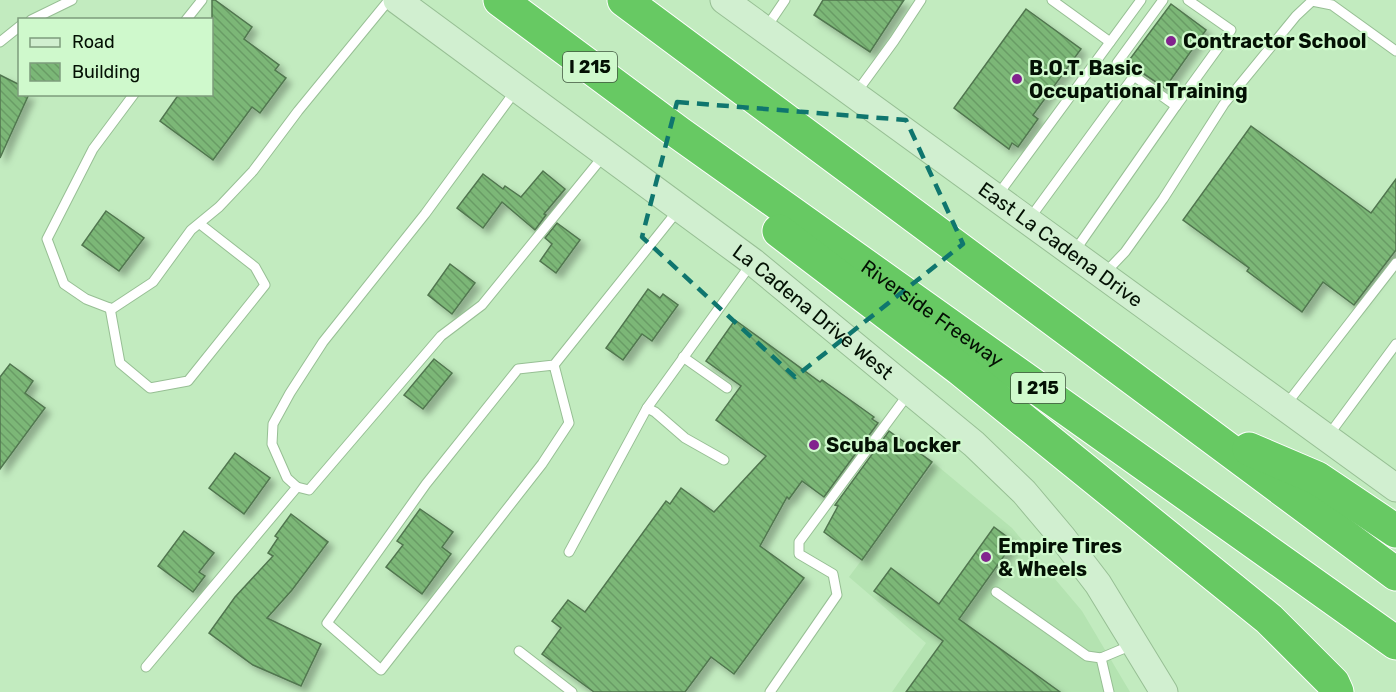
<svg xmlns="http://www.w3.org/2000/svg" width="1396" height="692" font-family="Rubik,sans-serif">
<defs>
<pattern id="building-back-hatch" width="6" height="6" patternUnits="userSpaceOnUse" patternTransform="scale(1.5)"><rect width="6" height="6" fill="#7bb777"/><path d="M-1 5l2 2M0 0l6 6M5-1l2 2" fill="none" stroke="#699c65"/></pattern>
<filter id="shadow"><feDropShadow dx="5.5" dy="5.5" stdDeviation="3" flood-color="#0004"/></filter>
</defs>
<rect width="100%" height="100%" fill="#c2ebbf"/>
<!-- built -->
<polygon fill="#b4e3b1" points="934,463 1012,528 1082,611 1130,692 892,692 926,643 849,577"/>
<!-- building -->
<g fill="url(#building-back-hatch)" stroke="#51764f" stroke-width="1.5" filter="url(#shadow)">
<polygon points="212,0 215,0 252,27 244,39 279,65 275,70 286,78 260,113 252,107 213,160 160,121 179,94 212,94"/>
<polygon points="823,0 904,0 870,52 814,15"/>
<polygon points="1171,4 1206,30 1165,88 1127,63"/>
<polygon points="1026,9 1081,49 1033,115 1038,119 1018,147 1012,143 1009,149 954,108"/>
<polygon points="0,75 20,85 20,94 29,94 0,158"/>
<polygon points="1251,126 1371,213 1396,179 1396,250 1354,305 1323,282 1302,312 1247,271 1249,268 1183,220"/>
<polygon points="543,171 565,189 544,214 546,215 535,230 502,202 483,228 457,208 483,174 503,189 505,186 521,197"/>
<polygon points="106,211 144,238 119,271 82,245"/>
<polygon points="557,223 580,240 556,273 540,261 552,244 545,238"/>
<polygon points="450,264 475,283 452,314 428,295"/>
<polygon points="648,289 660,298 663,294 678,305 652,341 642,334 623,360 606,348"/>
<polygon points="735,320 820,382 822,380 874,417 872,419 878,423 824,497 802,481 789,499 787,497 760,546 804,578 734,674 711,657 685,692 594,692 542,654 561,628 552,621 568,600 585,612 666,501 670,504 681,488 714,512 766,456 716,420 741,386 706,361"/>
<polygon points="434,359 452,373 423,409 404,395"/>
<polygon points="10,364 33,381 25,393 45,408 0,469 0,377"/>
<polygon points="889,431 932,462 862,560 824,532 838,506 835,505"/>
<polygon points="235,453 270,478 244,514 209,488"/>
<polygon points="420,509 453,532 442,547 451,554 422,594 386,567 403,545 397,541"/>
<polygon points="291,514 328,542 292,590 267,618 321,644 301,686 253,665 209,633 235,597 273,556 268,553 278,538 275,536"/>
<polygon points="994,527 1014,542 959,619 1060,692 906,692 943,641 874,591 891,568 939,604"/>
<polygon points="184,531 214,553 199,572 205,576 193,592 158,566"/>
</g>
<g fill="none" stroke-linecap="round" stroke-linejoin="round">
<!-- lane casing -->
<g stroke="#97bf94" stroke-width="11">
<g id="lane">
<polyline points="1052,0 1110,42"/>
<polyline points="31,20 72,0"/>
<polyline points="186,20 202,0"/>
<polyline points="766,28 785,0"/>
<polyline points="0,42 20,26"/>
<polyline points="1134,76 1117,63 1163,0"/>
<polyline points="856,93 894,41 921,0"/>
<polyline points="134,94 93,149 47,239 64,284 86,299 112,309 153,282 191,230 219,207 253,171 298,111 389,0"/>
<polyline points="1176,106 1231,30 1188,0"/>
<polyline points="997,196 1141,0"/>
<polyline points="1030,218 1134,76 1176,106 1074,252"/>
<polyline points="1104,274 1125,252 1163,199 1224,104 1296,16 1312,1 1332,5 1396,51"/>
<polyline points="110,308 120,363 150,388 188,381 265,285 255,267 200,224"/>
<polyline points="683,357 727,388"/>
<polyline points="554,365 569,423 542,464 381,670 327,623 426,484 518,369 554,365 679,209"/>
<polyline points="1285,406 1396,263"/>
<polyline points="1328,436 1396,344"/>
<polyline points="724,460 685,438 655,412 647,408 751,264"/>
<polyline points="297,487 287,478 272,444 273,424 290,393 323,342 425,214 516,90"/>
<polyline points="569,552 647,408"/>
<polyline points="996,592 1087,656 1101,658 1132,645"/>
<polyline points="519,651 572,692"/>
<polyline points="1101,658 1109,692"/>
<polyline points="146,667 297,487 309,490 441,336 482,305 605,154"/>
<polyline points="770,692 837,595 833,574 799,554 799,542 909,393"/>
</g>
</g>
<!-- secondary casing -->
<g stroke="#97bf94" stroke-width="29">
<g id="secondary">
<path id="s1" d="M397,0L753,262L974,444L1024,492L1062,537L1098,584L1164,692"/>
<path id="s2" d="M724,0L1396,488"/>
</g>
</g>
<!-- highway casing -->
<g stroke="#fff" stroke-width="35">
<g id="highway">
<path id="s3" d="M500,0L679,133L1396,643"/>
<polyline points="624,0 1396,574"/>
<polyline points="779,231 960,369 1269,619 1333,683 1337,692"/>
<polyline points="1249,449 1317,478 1396,531"/>
</g>
</g>
<!-- lane -->
<use href="#lane" stroke="#fff" stroke-width="9"/>
<!-- secondary -->
<use href="#secondary" stroke="#d1efd0" stroke-width="27"/>
<!-- highway -->
<use href="#highway" stroke="#67c963" stroke-width="33"/>
</g>
<!-- marked area -->
<path fill="none" stroke="#0f766e" stroke-width="4.5" stroke-dasharray="12 8" stroke-linejoin="round" d="M677,102L906,120L963,244L795,377L642,237Z"/>
<!-- markers -->
<g fill="#82238e" stroke="#cff9cc" stroke-width="2">
<circle cx="1171" cy="41" r="6"/>
<circle cx="1017" cy="79" r="6"/>
<circle cx="814" cy="445" r="6"/>
<circle cx="986" cy="557" r="6"/>
</g>
<g text-anchor="middle" dominant-baseline="central" stroke-width="4.5" stroke-linejoin="round" paint-order="stroke">
<!-- shield labels -->
<g fill="#cff9cc" stroke="#415740" stroke-width="1.5">
<rect x="563" y="52" width="54" height="30" rx="4.5"/>
<rect x="1011" y="373" width="54" height="30" rx="4.5"/>
</g>
<g font-size="18" font-weight="bold" fill="#041104">
<text x="590" y="67">I 215</text>
<text x="1038" y="388">I 215</text>
</g>
<!-- poi labels -->
<g font-size="20" font-weight="bold" fill="#041104" stroke="#cff9cc" text-anchor="start">
<text x="1183" y="41">Contractor School</text>
<text x="1029" y="68">B.O.T. Basic<tspan x="1029" dy="23">Occupational Training</tspan></text>
<text x="826" y="445">Scuba Locker</text>
<text x="998" y="546">Empire Tires<tspan x="998" dy="23">&amp; Wheels</tspan></text>
</g>
<!-- street labels -->
<g font-size="20" fill="#041104" stroke="#cff9cc">
<text stroke="none"><textPath href="#s2" startOffset="416">East La Cadena Drive</textPath></text>
<text stroke="none"><textPath href="#s1" startOffset="520">La Cadena Drive West</textPath></text>
<text stroke="none"><textPath href="#s3" startOffset="534">Riverside Freeway</textPath></text>
</g>
</g>
<!-- legend -->
<rect x="18" y="18" width="195" height="78" fill="#cff9cc" stroke="#7e9c7c" stroke-width="1.5"/>
<rect x="30" y="38" width="30" height="9" fill="#d1efd0" stroke="#7e9c7c" stroke-width="1.5"/>
<text x="72" y="48" font-size="18" fill="#041104">Road</text>
<rect x="30" y="63" width="30" height="18" fill="url(#building-back-hatch)" stroke="#7e9c7c" stroke-width="1.5"/>
<text x="72" y="78" font-size="18" fill="#041104">Building</text>
</svg>
